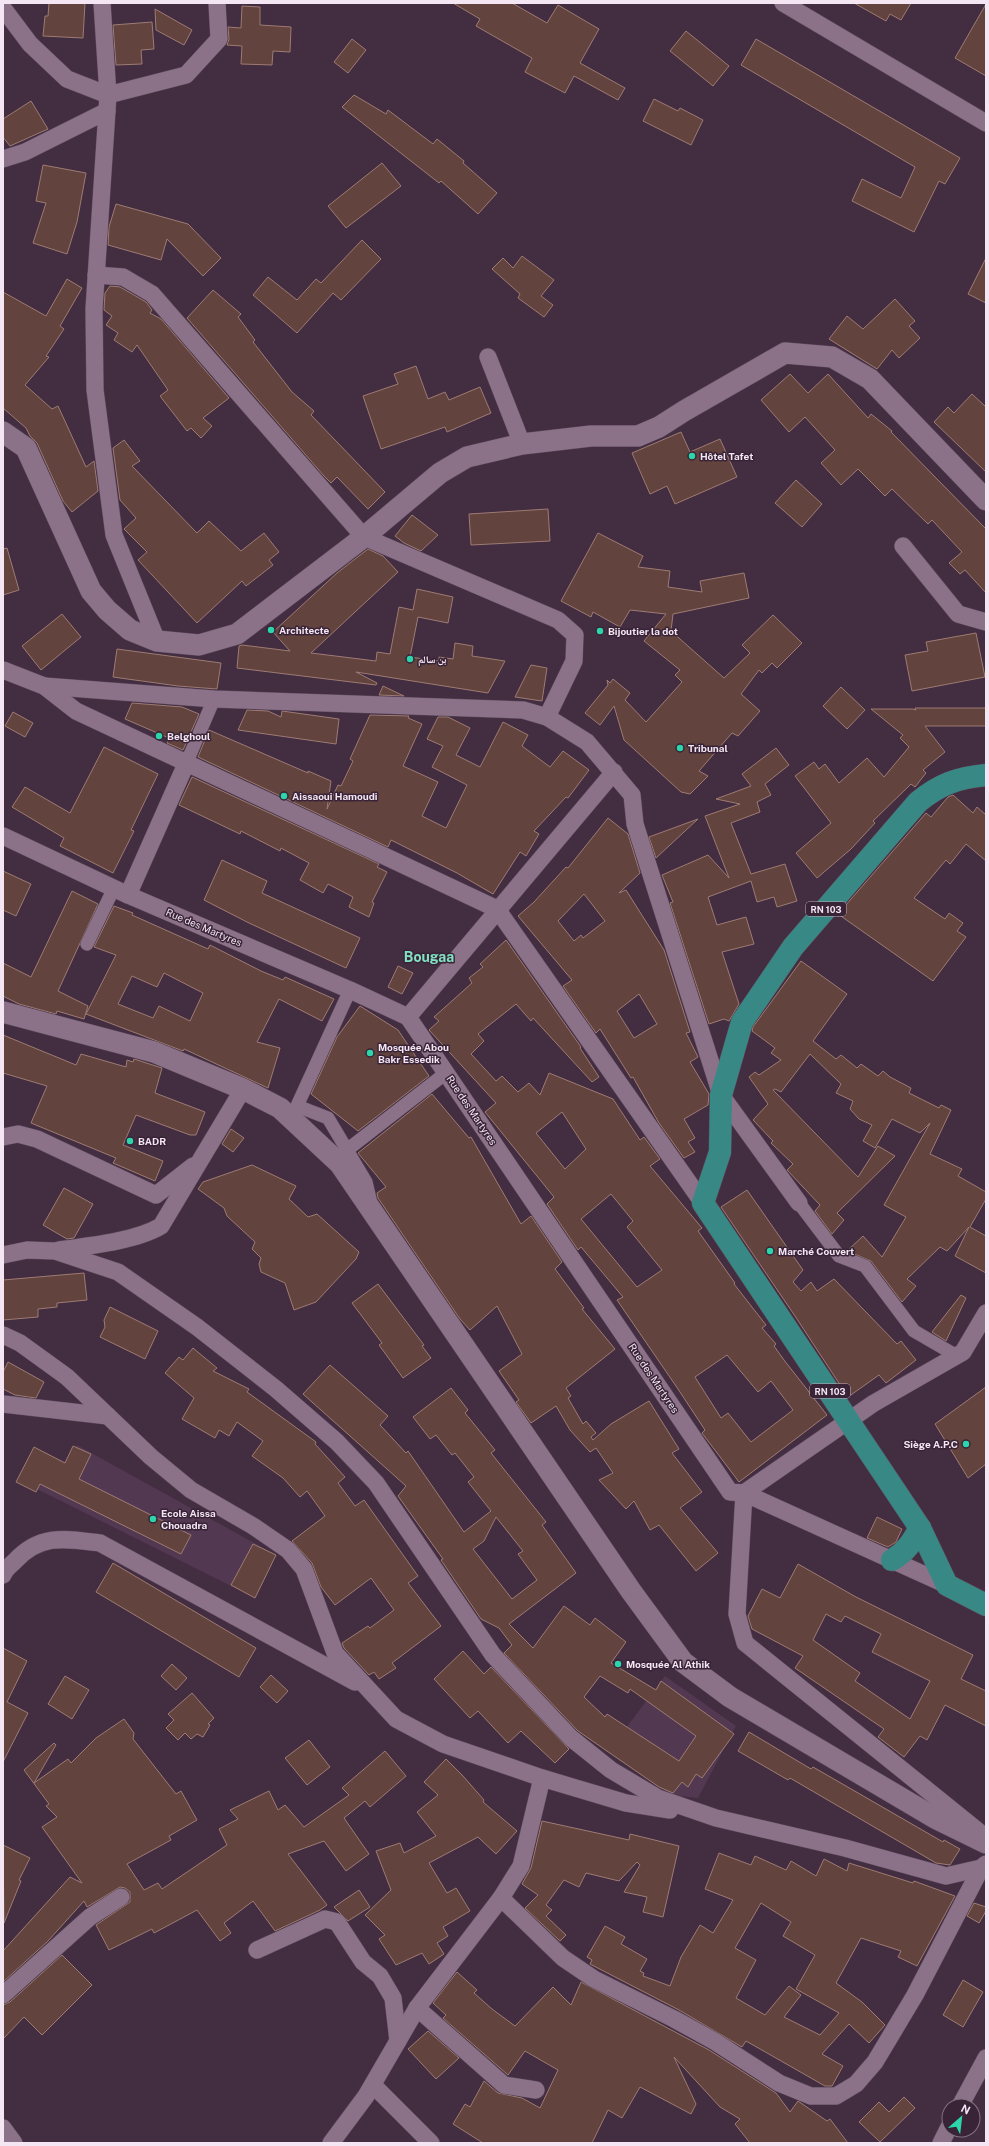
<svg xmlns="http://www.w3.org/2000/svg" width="989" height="2146" font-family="'Public Sans','Noto Naskh Arabic',sans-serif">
<rect width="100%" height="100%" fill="#432d41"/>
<!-- built -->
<g fill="#533851">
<polygon points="77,1445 276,1555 255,1598 23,1482 39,1450 67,1463"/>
<polygon points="665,1676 736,1726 698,1798 671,1795 608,1752"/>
</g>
<!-- building -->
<g fill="#62433d" stroke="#9e7b74" fill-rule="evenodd">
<polygon points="49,3 85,3 83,38 43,36 45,16 48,16"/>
<polygon points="453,3 512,3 547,23 558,5 599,29 580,63 625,88 618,100 574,76 565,93 525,72 532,58 476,26 480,19"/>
<polygon points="854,3 911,3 901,20 890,14 886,21"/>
<polygon points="986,4 986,76 955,58"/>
<polygon points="242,6 260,7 260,25 291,27 290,52 273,51 272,65 241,64 242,46 227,45 229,39 228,27 241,28"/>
<polygon points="155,9 192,30 184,45 156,30"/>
<polygon points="152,22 154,49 141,50 142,64 116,65 113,25"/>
<polygon points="686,31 729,66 713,86 670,51"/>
<polygon points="352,39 366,50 348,73 334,62"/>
<polygon points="756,39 960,158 945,184 939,181 914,232 852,201 862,179 901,198 915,167 741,65"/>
<polygon points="354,95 386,114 388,110 433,144 437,139 464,161 463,163 497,193 478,214 441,181 439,183 342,107"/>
<polygon points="654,99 678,111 680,108 703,120 691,145 643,121"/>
<polygon points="31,101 48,129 10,146 3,137 3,119"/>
<polygon points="382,163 401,186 346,228 328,206"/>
<polygon points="43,165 86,173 77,222 67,254 33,243 46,203 36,201"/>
<polygon points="116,204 188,224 221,258 203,276 167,239 161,260 108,245 109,227"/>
<polygon points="362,240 381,259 341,300 333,293 297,333 253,295 268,277 297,300 316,279 321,283"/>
<polygon points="522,256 554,280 541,296 553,305 544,317 518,298 520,294 492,269 503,258 513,268"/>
<polygon points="986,258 986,303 968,294"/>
<polygon points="67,279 82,288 60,326 64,329 46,356 49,357 25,385 52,409 58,406 86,467 94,461 98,491 72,512 63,501 37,443 30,436 26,428 3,408 3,292 46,316"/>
<polygon points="110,286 120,287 146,302 152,310 150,313 161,319 229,398 203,418 212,426 201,438 191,428 187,431 160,396 168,390 137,345 132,352 114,340 118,333 106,325 112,316 104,310 105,293"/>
<polygon points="213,290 241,314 238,317 255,340 253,342 292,392 314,411 311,415 385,492 368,509 337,477 331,483 324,476 187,318"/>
<polygon points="895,299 915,321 909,326 920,338 899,358 892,350 877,369 829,339 847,316 863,329"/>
<polygon points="416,366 428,399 445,392 449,400 480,387 491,413 447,432 445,427 381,449 363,396 398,384 394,374"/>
<polygon points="790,374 808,393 828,374 868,418 871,414 892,431 891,432 986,529 986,593 965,570 960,574 949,563 962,552 932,520 928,524 892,489 885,496 858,469 841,485 821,463 835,450 805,417 789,432 761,400"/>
<polygon points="972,394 986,407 986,472 934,422 948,407 954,413"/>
<polygon points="681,432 690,452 720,439 737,477 675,504 667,486 650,494 632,453"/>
<polygon points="124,440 140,461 132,466 197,533 209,521 241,551 264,533 279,552 269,560 273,565 246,586 242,581 197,623 138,560 147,552 124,529 136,518 120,500 113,448"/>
<polygon points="796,480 822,504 802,527 775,503"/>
<polygon points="548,509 550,541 471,545 469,514"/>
<polygon points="412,515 438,535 421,551 404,543 395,536"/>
<polygon points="598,533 643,556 638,567 670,571 668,587 702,592 700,581 744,573 749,598 673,614 671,631 724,678 750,653 742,645 773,615 802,643 777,668 772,663 762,673 759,670 741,694 760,711 738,736 732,733 699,771 708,776 690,794 681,792 624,740 614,706 600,725 585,713 608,685 607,680 610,683 613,679 630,693 625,700 646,722 682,682 675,675 680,670 644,641 666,614 630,610 620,627 593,612 591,617 561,601"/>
<polygon points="7,548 19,590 3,595 3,549"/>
<polygon points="368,549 383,556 398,572 311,653 376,661 377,652 390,654 399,607 413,610 417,589 453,597 448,623 418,617 410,657 439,661 439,657 453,659 455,643 473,646 472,656 505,661 488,693 356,672 377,683 376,685 237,668 239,646 242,645 290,651 273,632 337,573"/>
<polygon points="62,614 81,637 41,670 22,646"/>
<polygon points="976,633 985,677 912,691 905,655 928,651 926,642"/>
<polygon points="117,649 221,663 217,689 178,686 113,677"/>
<polygon points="531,665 547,668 542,701 515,697"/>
<polygon points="383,686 404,696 379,695"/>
<polygon points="841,687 865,710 847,729 823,706"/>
<polygon points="132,703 182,707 199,714 183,750 167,743 169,738 125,719"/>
<polygon points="915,708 986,708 986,726 925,726 945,752 923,770 926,773 915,787 911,784 873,821 875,823 851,849 817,878 796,853 831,823 795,776 814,762 819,769 825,764 839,783 867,758 884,777 909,747 900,738 903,735 871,709 913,709 916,710"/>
<polygon points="247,710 268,711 281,717 282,711 339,719 336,744 238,730"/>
<polygon points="13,712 33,723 25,737 5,726"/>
<polygon points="370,715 409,716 408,718 422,724 403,766 438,782 422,816 446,828 467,785 432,767 443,746 427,739 438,717 448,717 470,728 456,755 480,767 503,722 528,735 522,746 550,767 563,751 589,770 568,798 566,797 534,831 539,834 526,856 520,852 493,894 457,873 391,840 388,847 198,757 209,730 308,773 308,771 331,781 327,809 338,785 341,786 353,761 350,759"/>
<polygon points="104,747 158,774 131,830 134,831 113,873 60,846 64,838 12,807 25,787 70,813"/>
<polygon points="776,748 789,765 765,784 771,795 757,802 760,812 731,823 751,874 785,864 797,901 777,907 774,897 757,902 751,881 708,897 717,925 746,917 754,944 722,952 739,1004 729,1021 724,1019 709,1024 670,903 673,902 662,875 708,855 729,878 705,816 740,804 716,799 751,786 742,774"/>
<polygon points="192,777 379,864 377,867 387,872 372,902 374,903 369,917 349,907 353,897 328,884 323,893 300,880 309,863 281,848 280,851 241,831 240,834 179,805"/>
<polygon points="953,795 973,813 977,807 986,815 986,861 966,844 950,864 946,860 914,898 945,919 949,913 963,923 957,931 966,937 933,981 838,914 926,813 931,817 948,797"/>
<path d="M608,818L628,834L640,873L619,893L626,890L664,950L690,1032L686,1033L698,1057L690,1062L709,1094L708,1105L684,1119L695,1138L688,1142L695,1152L684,1158L659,1123L633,1077L631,1078L600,1029L596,1033L563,986L572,980L518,916L534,902L566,867L568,868ZM584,894L605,921L583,938L581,935L574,941L558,921ZM639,994L657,1024L634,1038L617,1011Z"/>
<polygon points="698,819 656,858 649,837"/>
<polygon points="222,860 267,881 262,893 360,938 346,968 249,923 204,900"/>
<polygon points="3,871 31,884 16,916 3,910"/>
<polygon points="72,891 98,904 58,991 88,1006 84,1019 57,1011 56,1014 19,1004 3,996 3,963 31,977"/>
<path d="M114,906L133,913L132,915L208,949L210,945L261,971L283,980L285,977L334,999L322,1021L279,999L257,1042L280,1048L268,1088L184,1049L183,1051L86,1014L116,955L94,947ZM164,973L203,993L190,1021L159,1006L153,1018L118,1004L132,976L157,987Z"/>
<path d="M506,940L581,1047L580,1048L599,1077L592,1082L533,1018L531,1021L516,1004L478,1034L484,1041L471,1054L496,1081L502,1076L518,1092L529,1083L540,1095L549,1073L613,1099L640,1140L644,1137L660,1159L650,1166L702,1228L698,1231L735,1283L734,1284L766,1325L762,1328L776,1344L774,1346L784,1360L827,1415L739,1482L702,1433L705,1430L678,1389L617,1300L623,1297L581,1247L578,1250L547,1204L554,1197L485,1112L496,1103L429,1030L439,1021L434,1017L472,983L469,978L483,967L480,964ZM562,1112L586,1149L565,1169L536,1133ZM611,1194L633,1221L627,1227L662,1270L637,1287L581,1219ZM727,1355L758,1392L771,1381L793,1410L751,1442L728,1413L721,1418L695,1377Z"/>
<polygon points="801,961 847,994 813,1041 836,1059 841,1055 857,1068 861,1064 878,1076 883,1071 890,1077 911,1088 909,1093 939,1108 941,1105 951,1110 930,1154 962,1169 958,1176 986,1192 986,1199 970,1227 986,1236 986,1273 955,1256 969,1227 947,1251 940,1247 907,1279 916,1286 902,1302 871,1261 847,1251 863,1236 882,1257 906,1217 884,1205 930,1123 920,1133 892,1119 875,1148 863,1141 872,1125 859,1119 850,1109 853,1101 836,1093 841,1084 810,1054 781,1092 775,1089 773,1090 858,1177 878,1146 895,1156 837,1213 844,1220 832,1234 815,1211 820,1205 787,1170 793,1164 771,1143 773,1141 753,1120 768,1104 749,1077 755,1072 759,1075 781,1060 771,1053 775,1048 752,1031 753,1027"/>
<polygon points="398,966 413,973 402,994 388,987"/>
<polygon points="360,1006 398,1030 429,1076 358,1131 311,1094 337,1037"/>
<polygon points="3,1035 76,1065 81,1054 126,1067 127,1060 133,1062 134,1059 162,1068 155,1093 205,1112 196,1135 190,1135 136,1115 123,1145 163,1161 155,1181 113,1163 116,1158 31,1123 47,1086 3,1073"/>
<polygon points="432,1094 469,1138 471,1137 521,1224 531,1216 562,1262 555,1269 584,1308 582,1309 615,1349 566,1388 571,1396 568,1398 583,1424 586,1421 596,1433 591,1437 593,1440 611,1424 649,1401 679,1449 672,1453 702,1492 680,1508 718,1553 696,1571 659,1525 650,1530 634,1501 626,1509 599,1480 613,1473 596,1448 590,1452 570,1430 556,1406 531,1423 516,1402 519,1400 499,1371 522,1354 497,1306 470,1330 460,1319 378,1198 377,1193 386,1187 358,1153"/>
<polygon points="231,1129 244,1138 233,1152 222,1144"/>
<polygon points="252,1165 296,1186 289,1199 308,1217 317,1214 359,1252 356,1259 316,1302 294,1310 285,1283 261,1272 259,1264 261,1258 252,1249 255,1242 227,1216 224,1208 198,1189 203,1182"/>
<polygon points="64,1188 93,1204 74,1238 67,1239 43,1225"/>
<polygon points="747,1190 803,1270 793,1282 801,1291 811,1282 817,1291 834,1279 897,1344 901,1341 916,1360 886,1383 879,1375 848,1397 795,1316 721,1207"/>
<polygon points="84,1273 87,1300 57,1303 57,1307 38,1309 38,1317 3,1320 3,1280"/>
<polygon points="378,1284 424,1345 422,1346 431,1358 403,1378 379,1345 382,1343 352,1303"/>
<polygon points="961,1295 966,1298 946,1341 932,1332"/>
<polygon points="110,1307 158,1331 145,1359 100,1337 105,1327 104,1320"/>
<polygon points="193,1348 217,1368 213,1371 249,1389 247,1392 316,1442 315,1444 345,1477 338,1483 355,1506 364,1500 418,1576 408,1583 441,1626 392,1663 396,1668 379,1679 374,1672 369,1675 344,1648 342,1643 368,1626 370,1628 394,1610 371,1578 335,1605 321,1587 312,1563 292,1541 325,1516 307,1491 300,1497 283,1478 252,1456 263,1441 237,1422 229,1436 219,1430 215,1438 182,1419 194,1398 165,1373 179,1357 183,1360"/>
<polygon points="8,1362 44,1382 36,1398 15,1395 3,1389 3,1372"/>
<path d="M330,1365L388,1416L380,1425L406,1453L408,1451L464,1532L491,1511L468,1482L474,1477L455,1453L452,1455L436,1435L430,1439L413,1417L451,1388L468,1410L465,1413L495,1450L491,1453L546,1522L542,1525L576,1573L509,1624L533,1648L564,1606L590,1625L595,1618L626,1642L611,1663L656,1690L661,1681L734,1734L702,1778L696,1774L688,1787L682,1782L673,1793L659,1787L578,1731L504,1653L512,1645L499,1628L481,1619L441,1560L443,1559L398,1496L406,1486L303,1394ZM496,1517L523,1551L518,1554L537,1580L512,1599L473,1549L484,1541ZM600,1676L628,1693L630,1689L696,1736L679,1761L607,1714L605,1717L584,1697Z"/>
<polygon points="986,1387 986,1464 968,1478 935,1424"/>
<polygon points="73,1446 91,1454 79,1479 191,1535 181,1554 40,1484 36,1492 16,1482 34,1447 65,1463"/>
<polygon points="877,1517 902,1529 896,1542 888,1547 867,1538"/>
<polygon points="253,1544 276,1555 255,1598 231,1585"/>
<polygon points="113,1563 256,1648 239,1677 96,1592"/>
<path d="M798,1564L856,1597L973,1655L961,1679L986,1691V1726L945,1705L927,1740L920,1736L904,1757L878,1737L884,1729L795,1668L803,1656L752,1629L748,1616L762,1589L780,1598ZM826,1614L841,1622L845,1616L881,1634L872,1652L930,1681L910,1719L855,1681L860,1673L813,1640Z"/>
<polygon points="3,1648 27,1661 7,1702 28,1713 3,1762"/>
<polygon points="463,1651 484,1674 491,1667 569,1749 555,1763 521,1731 508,1743 478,1711 470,1718 434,1679"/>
<polygon points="172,1664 187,1678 176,1690 161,1676"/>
<polygon points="271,1675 288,1691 277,1703 260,1687"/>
<polygon points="65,1676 89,1690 72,1719 48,1704"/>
<polygon points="192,1693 214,1718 208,1724 210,1725 203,1737 197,1734 191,1739 185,1733 178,1740 166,1728 174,1720 168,1714"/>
<polygon points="124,1719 134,1733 133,1739 176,1794 181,1791 197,1820 169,1836 171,1840 127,1864 144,1890 158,1883 162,1889 227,1845 219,1829 238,1819 230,1810 269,1791 278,1810 285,1805 304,1827 349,1795 342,1788 385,1751 406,1776 370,1807 365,1801 344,1818 369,1854 346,1871 324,1841 288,1854 327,1905 320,1910 275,1931 253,1901 224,1923 231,1933 220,1941 197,1910 154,1933 152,1929 109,1950 96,1925 130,1902 130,1892 125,1888 120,1887 87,1907 84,1901 48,1941 3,1982 3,1951 70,1877 82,1883 42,1827 57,1817 46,1806 49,1804 24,1770 54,1743 56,1745 34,1783 68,1759 71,1763 96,1738"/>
<polygon points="749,1732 811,1769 813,1767 943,1842 944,1840 960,1849 950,1865 936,1863 790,1778 788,1780 738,1751"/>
<polygon points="309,1740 330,1767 307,1785 285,1758"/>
<polygon points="446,1759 463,1776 484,1800 483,1802 517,1831 496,1854 478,1837 429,1863 447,1893 456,1888 470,1911 443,1927 448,1936 437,1943 444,1954 429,1964 422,1953 396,1965 379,1939 385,1935 365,1915 391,1890 376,1851 400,1843 404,1853 436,1836 417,1812 438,1795 424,1782"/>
<polygon points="542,1821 629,1840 630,1834 679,1846 663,1917 643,1912 647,1897 624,1892 640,1865 637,1862 619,1881 586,1873 579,1887 564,1880 546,1905 552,1910 546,1916 566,1935 560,1941 525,1908 538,1895 522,1884 531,1868"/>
<polygon points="3,1845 30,1858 19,1880 21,1881 4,1923"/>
<path d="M719,1853L751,1865L755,1856L786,1870L791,1861L816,1876L824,1859L847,1871L849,1863L913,1883L914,1881L955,1896L917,1966L898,1957L901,1951L861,1938L836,1983L862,2002L885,2025L869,2043L849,2024L822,2054L843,2066L832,2086H825L746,2041L742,2047L679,2010L590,1964L592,1960L587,1957L605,1926L625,1937L621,1944L647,1959L640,1971L644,1973L643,1976L670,1986L681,1957L700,1925L713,1933L733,1900L705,1889ZM761,1903L791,1922L783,1936L815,1955L796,1989L839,2013L820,2035L784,2017L801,1995L789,1986L765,2015L736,1998L756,1960L735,1948Z"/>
<polygon points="359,1890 370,1907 348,1921 334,1907"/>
<polygon points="974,1903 986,1907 986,1911 979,1923 967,1916"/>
<polygon points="62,1955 92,1985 42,2035 24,2017 3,2039 3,2005 10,2002"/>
<polygon points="457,1972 477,1990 474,1993 492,2009 515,2026 553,1987 571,2005 581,1982 709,2050 776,2093 790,2112 798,2101 827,2121 830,2119 848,2143 750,2143 735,2124 740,2119 720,2107 674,2057 696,2104 691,2114 640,2087 622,2118 608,2110 592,2143 483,2143 453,2124 465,2104 470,2107 484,2081 498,2093 522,2098 540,2108 558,2070 525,2051 508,2075 443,2018 446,2015 433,2003"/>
<polygon points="963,1980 983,1992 963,2027 943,2015"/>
<polygon points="428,2031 459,2058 436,2079 408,2049"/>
<polygon points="904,2097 915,2108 880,2142 859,2122 879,2102 889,2112"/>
</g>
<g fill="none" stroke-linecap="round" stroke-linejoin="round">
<!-- pedestrian casing -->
<g stroke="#5e4b5c" stroke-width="14">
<g id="pedestrian">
<polyline points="186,764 214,699"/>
<polyline points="87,944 114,888"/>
<polyline points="350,990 297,1106 328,1118 366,1182 370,1199"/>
<polyline points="347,1150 446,1073"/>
<polyline points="799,1203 839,1256 865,1266 914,1331 957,1356"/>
</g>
</g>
<!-- minor casing -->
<g stroke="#5e4b5c" stroke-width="18">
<g id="minor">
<polyline points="102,3 108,95 94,309 95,390 114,535 157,641"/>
<polyline points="783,3 986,123"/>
<polyline points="3,8 30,44 67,79 108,95 186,75 219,39 217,3"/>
<polyline points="3,159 25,152 107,111"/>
<polyline points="96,275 123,277 152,294 364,537 558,620 575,635 574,661 547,717"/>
<polyline points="488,357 522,444"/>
<polyline points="903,546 958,614 986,622"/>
<polyline points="3,670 44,686 76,711 497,909 703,1203"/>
<polyline points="44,686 214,699 523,710 547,717 587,742 632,795 635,824 721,1095 799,1203"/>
<polyline points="3,836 128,895 350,990 408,1017 730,1492 744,1493 737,1614 745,1643 983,1835"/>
<polyline points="128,895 186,764"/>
<polyline points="408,1017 614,772"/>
<polyline points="3,1137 18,1134 37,1139 156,1195 193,1166"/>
<path d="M59,1250C89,1246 136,1241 161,1226L243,1089"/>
<polyline points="3,1255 27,1250 55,1251 118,1272 197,1327 276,1389 337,1442 376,1483 493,1655 571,1738 611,1770 658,1798 716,1818 845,1848 946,1876 981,1868 986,1864"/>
<polyline points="3,1335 20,1343 67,1377 151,1457 191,1490 253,1526 288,1550 304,1569 335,1653 396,1719 443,1744 542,1778 626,1803 670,1810"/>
<polyline points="3,1404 108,1416"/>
<polyline points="744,1493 874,1403 963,1352 986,1313"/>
<polyline points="744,1493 947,1585"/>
<path d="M3,1575C5,1569 11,1565 15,1561C41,1533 66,1539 100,1543L355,1682"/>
<polyline points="501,1898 563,1958 594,1979 674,2019 714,2041 779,2083 811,2096 836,2096 856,2084 875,2062 915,1995 981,1868"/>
<polyline points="257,1950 325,1919 337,1922 363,1962 380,1976 393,1998 398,2041"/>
<polyline points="3,1995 90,1917 121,1897"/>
<polyline points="417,2008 504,2085 536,2090"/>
<polyline points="373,2085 431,2143"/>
<polyline points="960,2106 986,2058"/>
<polyline points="3,2128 14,2143"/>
<polyline points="331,2143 366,2096 417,2008 501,1898 521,1866 542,1778"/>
<polyline points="941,2143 949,2127"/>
</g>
</g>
<!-- tertiary casing -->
<g stroke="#5e4b5c" stroke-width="22">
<g id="tertiary">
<polyline points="3,432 26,448 91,591 107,610 130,630 157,641 199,645 237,634 364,537 440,473 467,457 522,444 591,436 638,436 659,427 684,411 785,353 832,357 870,379 986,500"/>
<polyline points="3,1012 154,1052 243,1089 280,1108 340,1164 631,1591 683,1662 730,1697 935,1818 986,1843"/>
</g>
</g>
<!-- primary casing -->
<g stroke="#5e4b5c" stroke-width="23">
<g id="primary">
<path d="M986,775C957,778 940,784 918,802L793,947L742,1022L721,1095L720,1152L703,1203L920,1528L947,1585L986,1605"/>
<path d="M892,1560C906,1552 912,1542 920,1528"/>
</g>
</g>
<!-- pedestrian -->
<use href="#pedestrian" stroke="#8b7289" stroke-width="13"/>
<!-- minor -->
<use href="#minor" stroke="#8b7289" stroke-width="17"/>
<!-- tertiary -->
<use href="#tertiary" stroke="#8b7289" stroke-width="21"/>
<!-- primary -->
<use href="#primary" stroke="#388985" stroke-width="22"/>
</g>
<!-- markers -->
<g fill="#2cd5ab" stroke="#382337" stroke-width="1.5">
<circle cx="692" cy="456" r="4"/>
<circle cx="271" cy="630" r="4"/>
<circle cx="600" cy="631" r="4"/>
<circle cx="410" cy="659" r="4"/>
<circle cx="159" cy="736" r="4"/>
<circle cx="680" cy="748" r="4"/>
<circle cx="284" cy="796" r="4"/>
<circle cx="370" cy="1053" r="4"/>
<circle cx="130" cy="1141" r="4"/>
<circle cx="770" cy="1251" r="4"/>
<circle cx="966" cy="1444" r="4"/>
<circle cx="153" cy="1519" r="4"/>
<circle cx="618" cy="1664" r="4"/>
</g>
<g text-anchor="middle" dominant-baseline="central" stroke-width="3" stroke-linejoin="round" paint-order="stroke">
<!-- shield labels -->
<g fill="#382337" stroke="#bcacbb" stroke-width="1">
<rect x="806" y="902" width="40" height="14" rx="3"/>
<rect x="810" y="1384" width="40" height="14" rx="3"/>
</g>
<g font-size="9" font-weight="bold" fill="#f5e6f3">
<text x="826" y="909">RN 103</text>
<text x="830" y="1391">RN 103</text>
</g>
<!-- poi labels -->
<g font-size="10" font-weight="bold" fill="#f5e6f3" stroke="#382337" text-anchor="start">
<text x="700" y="456">Hôtel Tafet</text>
<text x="279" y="630">Architecte</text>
<text x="608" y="631">Bijoutier la dot</text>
<text x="418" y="659">بن سالم</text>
<text x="167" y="736">Belghoul</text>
<text x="688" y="748">Tribunal</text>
<text x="292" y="796">Aissaoui Hamoudi</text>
<text x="378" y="1047">Mosquée Abou<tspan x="378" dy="12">Bakr Essedik</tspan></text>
<text x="138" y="1141">BADR</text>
<text x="778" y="1251">Marché Couvert</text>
<text x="958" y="1444" text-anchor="end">Siège A.P.C</text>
<text x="161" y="1513">Ecole Aissa<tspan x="161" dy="12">Chouadra</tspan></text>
<text x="626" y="1664">Mosquée Al Athik</text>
</g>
<!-- street labels -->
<g font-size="10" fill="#f5e6f3" stroke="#382337">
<text transform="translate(204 927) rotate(23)">Rue des Martyres</text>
<text transform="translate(472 1110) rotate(56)">Rue des Martyres</text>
<text transform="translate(654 1378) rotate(56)">Rue des Martyres</text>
</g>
<!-- district labels -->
<g font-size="14" font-weight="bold" fill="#83e1c3" stroke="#382337">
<text x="429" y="957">Bougaa</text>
</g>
</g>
<!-- border -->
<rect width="989" height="2146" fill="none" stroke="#f5e6f3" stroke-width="8"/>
<!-- north arrow -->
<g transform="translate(961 2118) rotate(28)"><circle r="19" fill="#382337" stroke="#847182"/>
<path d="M0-3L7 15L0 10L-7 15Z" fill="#2cd5ab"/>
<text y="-6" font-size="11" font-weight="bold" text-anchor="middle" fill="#f5e6f3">N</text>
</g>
</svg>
